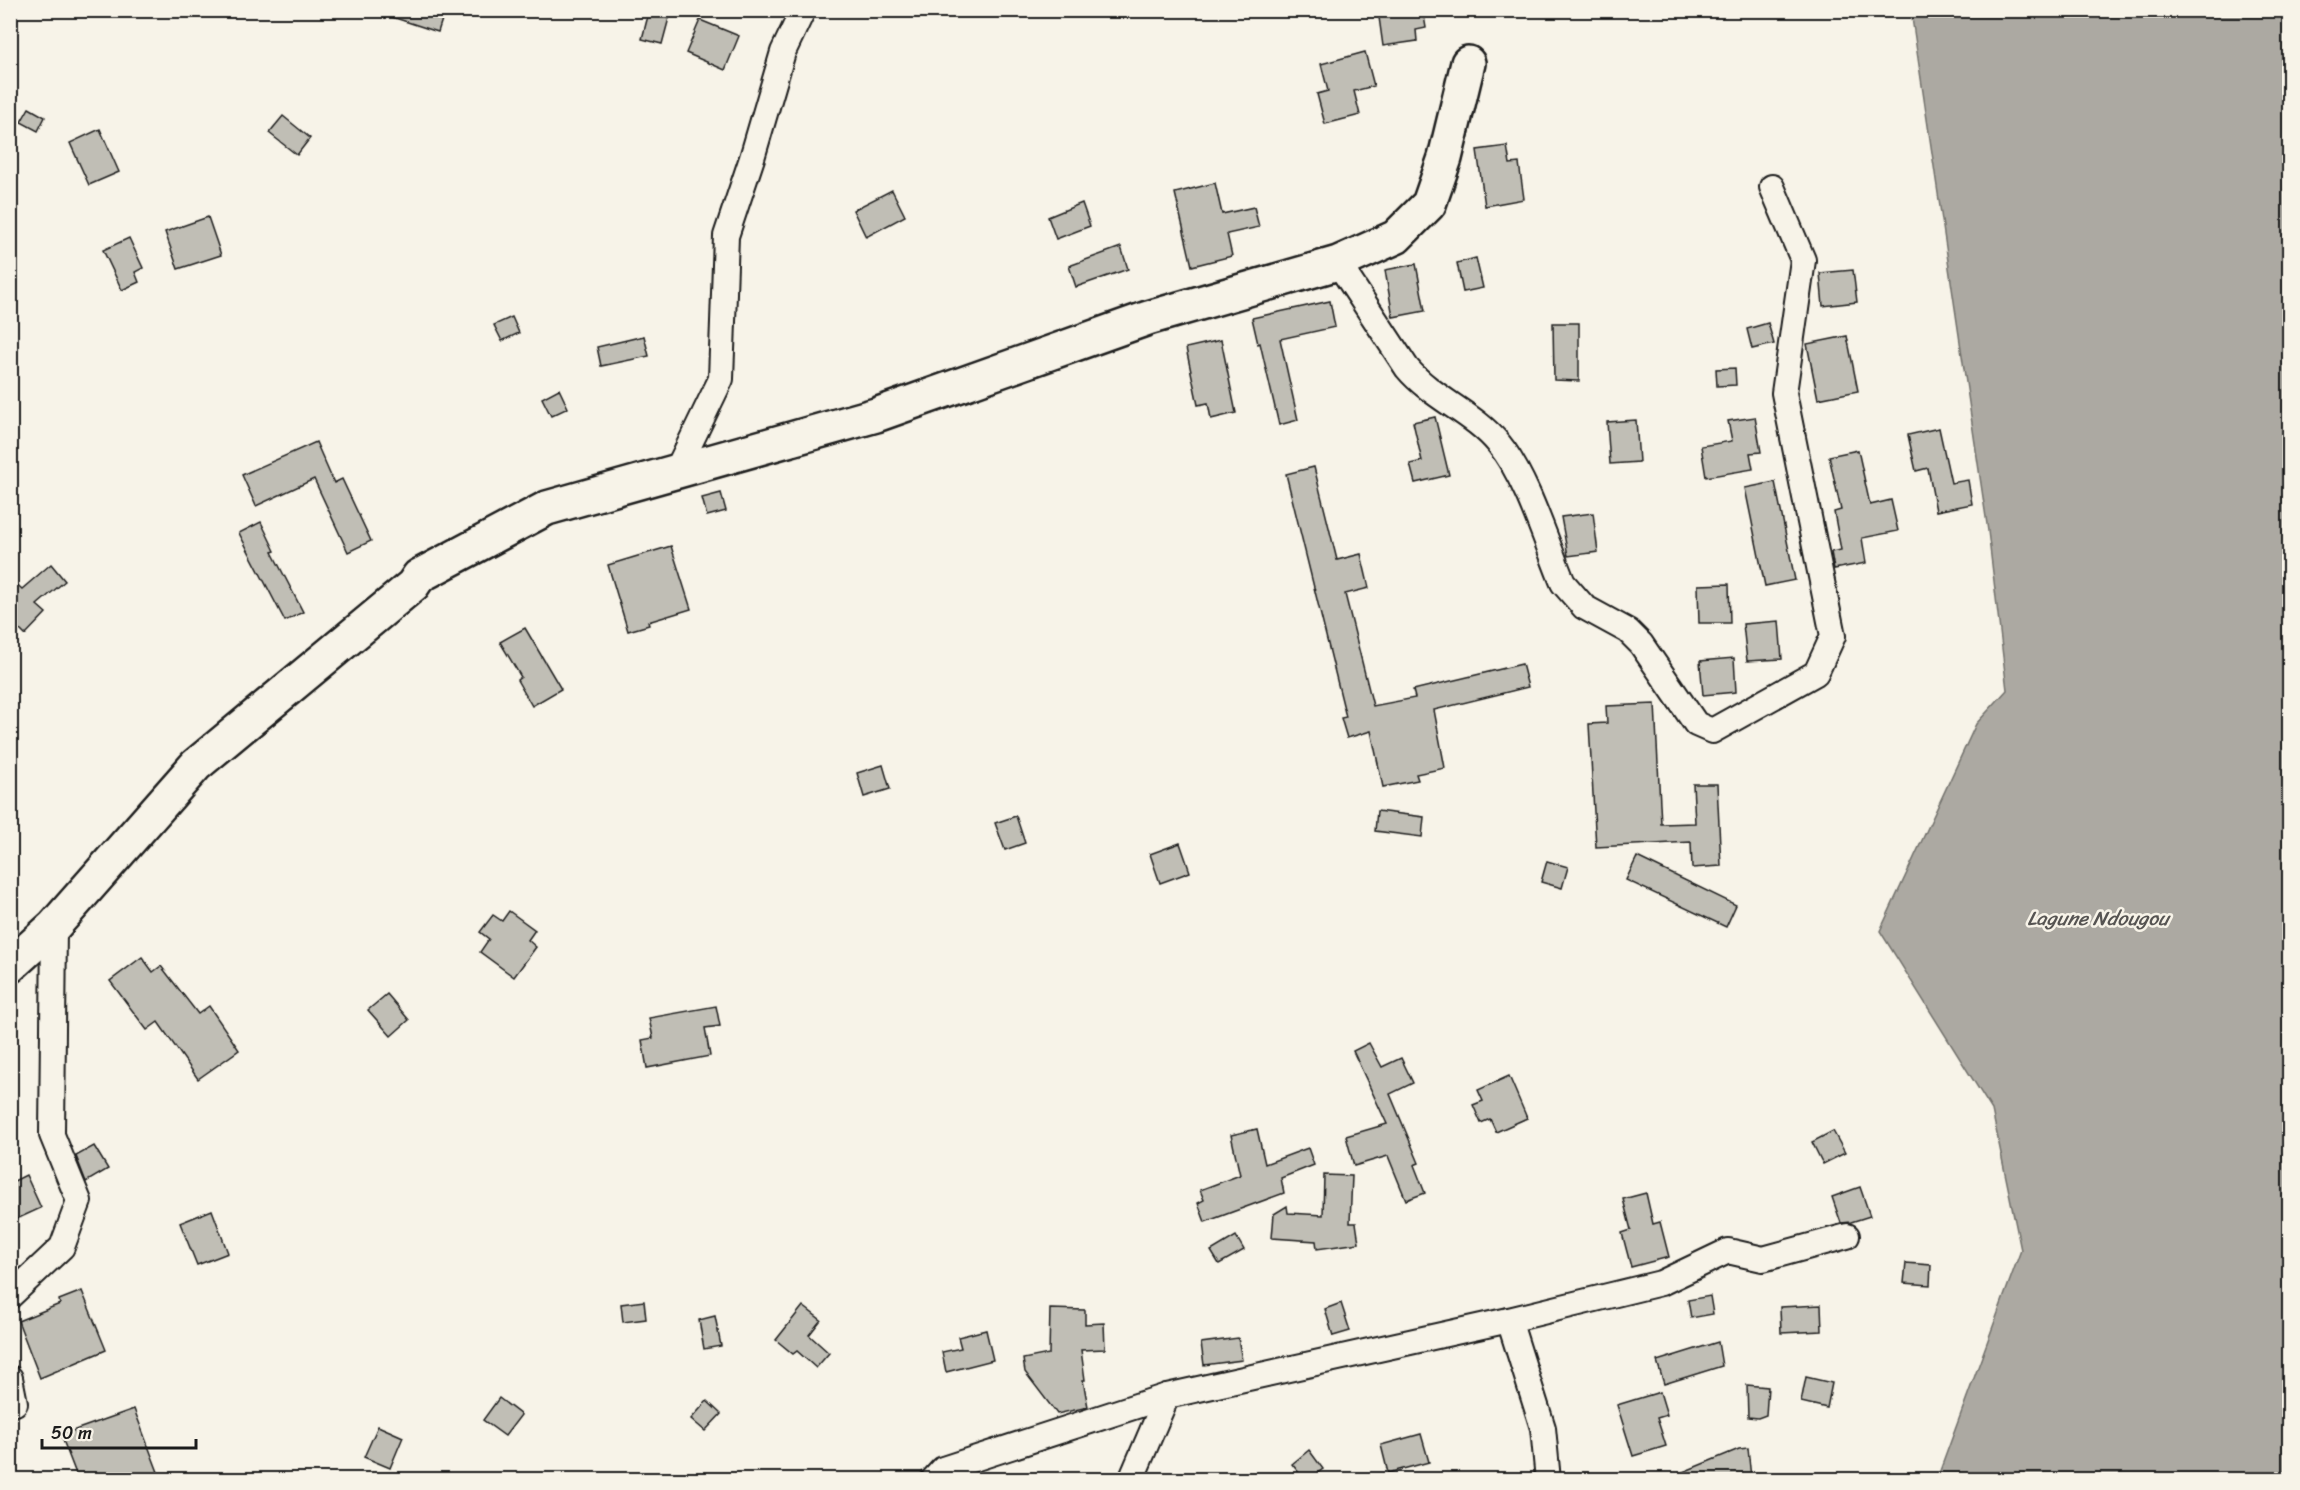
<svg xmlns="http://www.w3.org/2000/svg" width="2300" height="1490" font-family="Sriracha,sans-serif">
<rect width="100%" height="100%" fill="#f7f3e8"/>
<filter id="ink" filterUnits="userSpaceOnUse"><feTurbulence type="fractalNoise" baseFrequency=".0167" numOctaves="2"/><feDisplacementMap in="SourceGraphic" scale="12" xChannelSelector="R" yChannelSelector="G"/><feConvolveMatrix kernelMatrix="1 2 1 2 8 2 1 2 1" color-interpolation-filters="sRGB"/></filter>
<g filter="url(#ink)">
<!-- water -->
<polygon fill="#aca9a2" stroke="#72716c" stroke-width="1.5" points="1911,11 2289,11 2289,1479 1937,1479 2021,1250 1992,1110 1880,931 1976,724 2007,690 1988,531"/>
<!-- building -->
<g fill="#c0beb5" stroke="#1c1c1c" stroke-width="1.5">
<polygon points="384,10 445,10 438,32 383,14"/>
<polygon points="1378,10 1423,10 1426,28 1416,30 1417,41 1383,46"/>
<polygon points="649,12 669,18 662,44 642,39"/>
<polygon points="700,20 739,36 725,70 686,53"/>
<polygon points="1365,52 1374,86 1354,91 1360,115 1325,124 1317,94 1328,91 1321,64"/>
<polygon points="29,108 45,117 38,131 21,122"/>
<polygon points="283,116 310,138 297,155 269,133"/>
<polygon points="100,129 119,172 89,185 70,143"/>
<polygon points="1507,146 1510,164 1519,163 1524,199 1485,206 1477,150"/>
<polygon points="1215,183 1222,214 1254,207 1259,227 1227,234 1232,256 1192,266 1175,193"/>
<polygon points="892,190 905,216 866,237 853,210"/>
<polygon points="1082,203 1090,226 1056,239 1048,217"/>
<polygon points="208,217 221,255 178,269 165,232"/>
<polygon points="129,238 143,268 135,272 139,282 122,290 103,250"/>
<polygon points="1121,247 1128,269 1076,287 1069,266"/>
<polygon points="1476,258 1483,288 1463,292 1457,263"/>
<polygon points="1416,264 1425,311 1393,317 1385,270"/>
<polygon points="1853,270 1857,302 1823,306 1820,273"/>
<polygon points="1330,301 1335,327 1280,339 1298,420 1279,425 1260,343 1258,344 1252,318"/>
<polygon points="512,317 519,333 502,341 494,325"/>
<polygon points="1553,323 1579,323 1579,381 1554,380"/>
<polygon points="1768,323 1774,344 1752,349 1747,329"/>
<polygon points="644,336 649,356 601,366 597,347"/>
<polygon points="1847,336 1858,391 1818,399 1807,344"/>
<polygon points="1221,340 1236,413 1211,419 1208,403 1198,405 1186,348"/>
<polygon points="1735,368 1736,385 1717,386 1716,369"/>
<polygon points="559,389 568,408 551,416 542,398"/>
<polygon points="1435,417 1449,475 1415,483 1410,464 1422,461 1413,422"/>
<polygon points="1755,417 1761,452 1750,453 1753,469 1706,477 1701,446 1732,441 1728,421"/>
<polygon points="1636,420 1639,462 1610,464 1607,422"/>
<polygon points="1939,428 1951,483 1968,480 1972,504 1936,511 1928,468 1916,471 1908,435"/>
<polygon points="316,442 334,483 342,479 371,541 348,552 314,479 256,506 242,475"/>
<polygon points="1858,450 1870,505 1891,500 1898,531 1862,538 1866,563 1834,569 1831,552 1841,550 1834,512 1841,510 1829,456"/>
<polygon points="1314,467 1337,560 1361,554 1369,588 1345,594 1373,706 1415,698 1413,690 1522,664 1528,687 1434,710 1445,768 1416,774 1418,780 1383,787 1371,731 1347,738 1341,718 1346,717 1286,474"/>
<polygon points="1775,482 1795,580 1765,586 1745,488"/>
<polygon points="721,493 726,511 707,516 702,498"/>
<polygon points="1593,513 1598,552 1568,556 1561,517"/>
<polygon points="261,522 275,551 272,552 303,612 285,621 239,533"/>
<polygon points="671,546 691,609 648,622 649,625 628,631 608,565"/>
<polygon points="51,564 65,581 37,605 46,613 25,635 10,620 10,578 22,589"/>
<polygon points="1729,584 1730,623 1699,623 1698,585"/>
<polygon points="1779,621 1782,659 1747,661 1743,624"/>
<polygon points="525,628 561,689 532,706 517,680 521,677 500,642"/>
<polygon points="1734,658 1736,692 1703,695 1700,661"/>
<polygon points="1655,704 1661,824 1695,823 1693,784 1717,784 1721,866 1692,868 1691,842 1596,847 1589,724 1607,723 1606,706"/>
<polygon points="883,765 890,789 864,797 857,773"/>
<polygon points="1377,811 1424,817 1422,837 1375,831"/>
<polygon points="1016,816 1025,843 1005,850 995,823"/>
<polygon points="1180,843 1190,872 1160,883 1150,854"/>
<polygon points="1637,857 1736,905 1726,927 1626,880"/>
<polygon points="1547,861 1568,867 1562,888 1541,882"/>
<polygon points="509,911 535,930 528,940 536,947 514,977 480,952 489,939 480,932 493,915 502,921"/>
<polygon points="142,957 153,972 161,966 198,1014 209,1006 239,1050 198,1079 158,1022 147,1030 110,981"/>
<polygon points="387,994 409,1020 391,1036 368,1010"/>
<polygon points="716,1006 720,1026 705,1028 710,1056 647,1068 642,1040 653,1038 649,1018"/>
<polygon points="1369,1043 1382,1067 1401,1058 1413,1083 1390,1094 1419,1163 1414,1165 1425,1193 1406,1200 1388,1156 1354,1166 1346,1136 1387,1124 1353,1051"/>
<polygon points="1509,1076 1527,1118 1496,1132 1490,1119 1481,1123 1473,1105 1483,1101 1478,1090"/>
<polygon points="1257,1129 1265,1164 1308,1148 1314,1165 1281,1178 1284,1193 1205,1222 1198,1203 1204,1200 1200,1190 1240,1175 1231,1135"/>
<polygon points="1833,1131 1845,1153 1823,1164 1812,1142"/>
<polygon points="94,1146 108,1169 86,1182 76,1156"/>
<polygon points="26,1175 41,1208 10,1222 10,1183"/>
<polygon points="1324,1175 1352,1176 1350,1223 1356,1223 1359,1243 1317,1249 1316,1241 1272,1238 1274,1214 1287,1206 1288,1213 1323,1215"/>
<polygon points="1860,1187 1870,1216 1851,1222 1841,1223 1832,1197"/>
<polygon points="1646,1193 1653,1224 1660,1222 1669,1257 1631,1267 1622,1233 1631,1230 1623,1199"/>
<polygon points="212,1210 228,1253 197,1265 180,1223"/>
<polygon points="1236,1236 1244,1250 1219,1264 1211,1251"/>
<polygon points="1906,1263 1931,1265 1930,1285 1904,1283"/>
<polygon points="82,1291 106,1350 40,1378 18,1321 60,1304 59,1300"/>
<polygon points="1710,1296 1713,1314 1691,1318 1688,1300"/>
<polygon points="644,1301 646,1319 623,1322 621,1304"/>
<polygon points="1341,1303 1350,1331 1333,1336 1325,1309"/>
<polygon points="1821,1305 1822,1331 1781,1333 1780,1307"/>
<polygon points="803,1306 821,1320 809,1335 829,1353 816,1368 797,1351 793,1354 776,1340"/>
<polygon points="1050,1309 1085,1310 1085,1324 1104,1323 1105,1349 1081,1350 1085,1380 1083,1380 1088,1407 1057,1414 1025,1372 1023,1359 1049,1354"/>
<polygon points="715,1316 721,1346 704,1349 699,1320"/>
<polygon points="986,1330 993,1360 946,1372 942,1352 961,1348 958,1337"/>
<polygon points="1238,1338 1242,1360 1204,1365 1201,1343"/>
<polygon points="1718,1342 1722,1366 1664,1384 1657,1361"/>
<polygon points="1806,1377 1832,1383 1827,1408 1801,1402"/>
<polygon points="1747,1385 1768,1387 1766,1415 1758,1418 1748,1417"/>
<polygon points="1660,1392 1667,1415 1657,1418 1666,1446 1633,1456 1617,1405"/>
<polygon points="499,1398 521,1415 505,1436 483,1420"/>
<polygon points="707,1401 721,1414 705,1431 691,1419"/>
<polygon points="134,1409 158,1472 137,1479 78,1479 61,1435"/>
<polygon points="378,1426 403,1437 390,1468 364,1457"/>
<polygon points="1421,1434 1429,1462 1388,1473 1381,1445"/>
<polygon points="1748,1448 1751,1478 1666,1479 1739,1449"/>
<polygon points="1309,1450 1323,1469 1309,1479 1304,1479 1292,1464"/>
</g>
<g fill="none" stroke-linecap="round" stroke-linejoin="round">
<!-- street casing -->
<g stroke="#1c1c1c" stroke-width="28">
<g id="street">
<path d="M1338,263L1407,368C1433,399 1474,413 1499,444C1527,478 1546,542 1563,583L1584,607L1628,631L1641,644L1696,724L1712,731L1816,673L1833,636L1784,393L1803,260L1772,187"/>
<polyline points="677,470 721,379 726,236 752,158 783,52 803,10"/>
<polyline points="10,1296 62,1247 79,1201 52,1135 54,926"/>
<polyline points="1509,1320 1543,1428 1548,1480"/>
<polyline points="10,1378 15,1403"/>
<polyline points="933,1480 943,1469 1167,1396 1509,1320 1661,1283 1728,1251 1763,1259 1847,1236"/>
<polyline points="1131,1480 1167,1396"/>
</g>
</g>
<!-- secondary casing -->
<g stroke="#1c1c1c" stroke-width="38">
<polyline id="secondary" points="10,966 54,926 196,765 413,585 419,576 547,508 876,415 1148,318 1338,263 1396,237 1429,204 1445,158 1468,63"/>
</g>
<!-- street -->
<use href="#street" stroke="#f7f3e8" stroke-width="24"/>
<!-- secondary -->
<use href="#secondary" stroke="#f7f3e8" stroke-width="33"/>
</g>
</g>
<g text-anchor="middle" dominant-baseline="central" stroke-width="5" stroke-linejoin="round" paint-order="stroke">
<!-- water labels -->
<g font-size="20" font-style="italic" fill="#565452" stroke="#f7f3e8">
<text x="2098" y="918">Lagune Ndougou</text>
</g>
</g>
<!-- margin -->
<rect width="2300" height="1490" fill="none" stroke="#f7f3e8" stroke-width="36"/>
<rect x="18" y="18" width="2264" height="1454" fill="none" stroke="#1c1c1c" stroke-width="2" filter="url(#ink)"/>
<!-- scale -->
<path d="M42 1439v9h154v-9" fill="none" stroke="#1c1c1c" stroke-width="3"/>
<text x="51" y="1439" font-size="18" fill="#1c1c1c" stroke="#f7f3e8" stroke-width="4.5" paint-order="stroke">50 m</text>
</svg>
